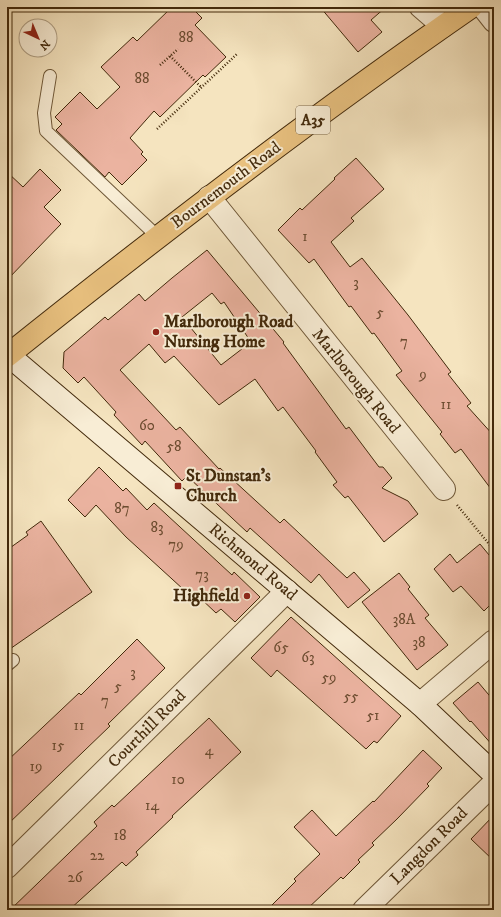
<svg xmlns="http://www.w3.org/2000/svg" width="501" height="917" font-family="'IM FELL DW Pica',serif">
<rect width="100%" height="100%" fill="#f5e4bf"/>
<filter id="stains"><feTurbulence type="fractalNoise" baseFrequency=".005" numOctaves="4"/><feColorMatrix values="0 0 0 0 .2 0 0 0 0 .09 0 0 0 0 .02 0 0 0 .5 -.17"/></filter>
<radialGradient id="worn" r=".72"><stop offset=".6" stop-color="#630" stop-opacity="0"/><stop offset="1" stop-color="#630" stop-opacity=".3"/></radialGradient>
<!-- building -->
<g fill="#ebb3a0" stroke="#42290b" fill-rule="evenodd">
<polygon points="172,7 191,7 202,18 195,25 226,57 205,77 203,75 160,117 154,111 130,138 143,152 141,154 147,160 122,185 109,172 105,177 56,130 62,124 55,117 80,92 97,109 120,87 101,67 133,37 137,41"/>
<polygon points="320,7 386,7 371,20 382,32 358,52"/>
<polygon points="356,158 384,189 351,218 354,221 331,242 350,267 362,258 408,315 451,372 448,374 471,403 467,406 494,436 494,493 461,449 455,453 440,434 442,432 396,375 402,371 374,333 372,334 351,306 349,307 314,259 309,263 278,230 300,208 302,210 335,179 334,178"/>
<polygon points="40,169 61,190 44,207 61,224 7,280 7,172 23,187"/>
<path d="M207,250L284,342L283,343L346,429L349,427L379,467H383L392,478L382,488L408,501L418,514L384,542L348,496L345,498L333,485L337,482L315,452L316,451L283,407L278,411L255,379L219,405L174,356L165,363L149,344L120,370L176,430L180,427L219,469L220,468L280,523L284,519L347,578L354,572L370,590L348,608L319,574L311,583L250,528L247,532L187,476L182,481L145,441L142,445L114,415L116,412L84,377L78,383L63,368L64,352L105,317L108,320L139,294L145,301L172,278ZM212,293L221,304L224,302L251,342L221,365L182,317Z"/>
<polygon points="99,467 123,491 126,488 147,510 154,503 232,575 234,572 260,597 235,622 221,609 216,613 198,596 195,600 126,537 96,505 85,517 68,500"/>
<polygon points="41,521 92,592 7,651 7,550 28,535 26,532"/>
<polygon points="480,544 494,561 494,601 484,611 461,586 453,592 434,569 450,554 457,563"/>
<polygon points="399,573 410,587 408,589 429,615 425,618 448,645 417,670 362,602"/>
<polygon points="291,617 401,716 377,743 374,741 366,749 277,670 271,677 251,658"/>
<polygon points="137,639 165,668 108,724 110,726 7,825 7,761 79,693 81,695"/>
<polygon points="478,682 494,701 494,747 471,721 470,722 453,703"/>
<polygon points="209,718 241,752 172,816 173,817 136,852 138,855 126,866 122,862 69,910 10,910 97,826 94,822 112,805 114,807"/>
<polygon points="423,750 442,768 427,784 429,786 397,819 372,843 374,845 358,860 360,862 343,879 341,877 306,910 267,910 296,881 294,879 320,854 294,827 312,810 336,836 373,801 374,802"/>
<polygon points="494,815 494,861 471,839"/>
</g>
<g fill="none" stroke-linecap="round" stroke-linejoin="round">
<!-- lane casing -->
<g stroke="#6f5838" stroke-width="14">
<g id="lane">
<polyline points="50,76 44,113 46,131 158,237"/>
<polyline points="7,665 13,660"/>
</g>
</g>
<!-- street casing -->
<g stroke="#6f5838" stroke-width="24">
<g id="street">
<polyline points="421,7 443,26"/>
<polyline points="483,7 494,21"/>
<polyline points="209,197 444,489"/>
<polyline points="420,704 494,641"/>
<polyline points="7,867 287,591"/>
<polyline points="364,910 494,783"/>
</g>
</g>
<!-- secondary casing -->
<g stroke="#42290b" stroke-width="24">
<polyline id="secondary" points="7,354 420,704 494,774"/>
</g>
<!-- highway casing -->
<g stroke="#42290b" stroke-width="24">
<path id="highway" d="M7,356C158,235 312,117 471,7"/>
</g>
<!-- path -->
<g stroke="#42290b" stroke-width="2.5" stroke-dasharray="1 2" stroke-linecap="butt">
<polyline points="170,56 201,87"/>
<polyline points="160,65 178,49"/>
<polyline points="157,129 237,54"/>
<polyline points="457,505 494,550"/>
</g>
<!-- lane -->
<use href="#lane" stroke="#f8edd5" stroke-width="12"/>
<!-- street -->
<use href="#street" stroke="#f8edd5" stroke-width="22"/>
<!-- secondary -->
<use href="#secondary" stroke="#f8edd5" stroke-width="22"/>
<!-- highway -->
<use href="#highway" stroke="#eac280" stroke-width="22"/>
</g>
<!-- markers -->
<g fill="#8f2418" stroke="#f8edd5" stroke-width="1.5">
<circle cx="156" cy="332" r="4"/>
<rect x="174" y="482" width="8" height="8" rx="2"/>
<circle cx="247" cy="596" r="4"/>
</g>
<g text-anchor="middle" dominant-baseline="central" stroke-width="4" stroke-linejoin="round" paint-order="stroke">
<!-- number labels -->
<g font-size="15" fill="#6c4c30">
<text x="186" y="37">88</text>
<text x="142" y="78">88</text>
<text x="305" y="236">1</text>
<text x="356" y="282">3</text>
<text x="380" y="312">5</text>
<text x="404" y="341">7</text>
<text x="423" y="374">9</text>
<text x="446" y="404">11</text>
<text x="147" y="425">60</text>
<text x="174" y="446">58</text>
<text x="122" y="508">87</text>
<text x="157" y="527">83</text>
<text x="176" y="544">79</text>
<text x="202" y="574">73</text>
<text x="404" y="619">38A</text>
<text x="419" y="642">38</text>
<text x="281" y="647">65</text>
<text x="308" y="657">63</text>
<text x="133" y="672">3</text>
<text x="329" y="677">59</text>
<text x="118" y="686">5</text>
<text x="351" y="696">55</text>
<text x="105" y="700">7</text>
<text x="373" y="715">51</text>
<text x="79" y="725">11</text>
<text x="58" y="745">15</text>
<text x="209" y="750">4</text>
<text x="36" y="766">19</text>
<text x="178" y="779">10</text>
<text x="152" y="805">14</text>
<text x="120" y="835">18</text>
<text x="97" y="855">22</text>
<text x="75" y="877">26</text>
</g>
<!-- shield labels -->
<rect fill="#f8edd5" stroke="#796448" stroke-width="1" x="296" y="106" width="34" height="28" rx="3"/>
<g font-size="16" font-weight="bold" fill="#42290b">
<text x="313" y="120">A35</text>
</g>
<!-- street labels -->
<g font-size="17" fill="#42290b" stroke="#f8edd5">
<text transform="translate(226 185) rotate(-37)">Bournemouth Road</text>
<text transform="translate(356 381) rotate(51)">Marlborough Road</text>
<text transform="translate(253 562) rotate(40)">Richmond Road</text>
<text transform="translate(147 729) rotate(-45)">Courthill Road</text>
<text transform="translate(429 846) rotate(-45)">Langdon Road</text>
</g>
<!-- poi labels -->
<g font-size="17" font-weight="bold" fill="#42290b" stroke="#f8edd5" text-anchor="start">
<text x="164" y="322">Marlborough Road<tspan x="164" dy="20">Nursing Home</tspan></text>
<text x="186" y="476">St Dunstan's<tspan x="186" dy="20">Church</tspan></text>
<text x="239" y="596" text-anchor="end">Highfield</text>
</g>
</g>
<!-- margin -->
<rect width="501" height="917" fill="none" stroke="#f5e4bf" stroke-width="24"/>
<rect x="8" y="8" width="485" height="901" fill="none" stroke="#42290b" stroke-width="2"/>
<rect x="12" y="12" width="477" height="893" fill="none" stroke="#42290b"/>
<!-- north arrow -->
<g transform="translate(38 38) rotate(136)"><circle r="19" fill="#f8edd5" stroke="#af9f84"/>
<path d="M0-3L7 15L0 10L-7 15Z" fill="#8f2418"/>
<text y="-6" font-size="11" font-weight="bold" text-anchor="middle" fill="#42290b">N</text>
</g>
<rect width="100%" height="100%" filter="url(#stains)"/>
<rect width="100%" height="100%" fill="url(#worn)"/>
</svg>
